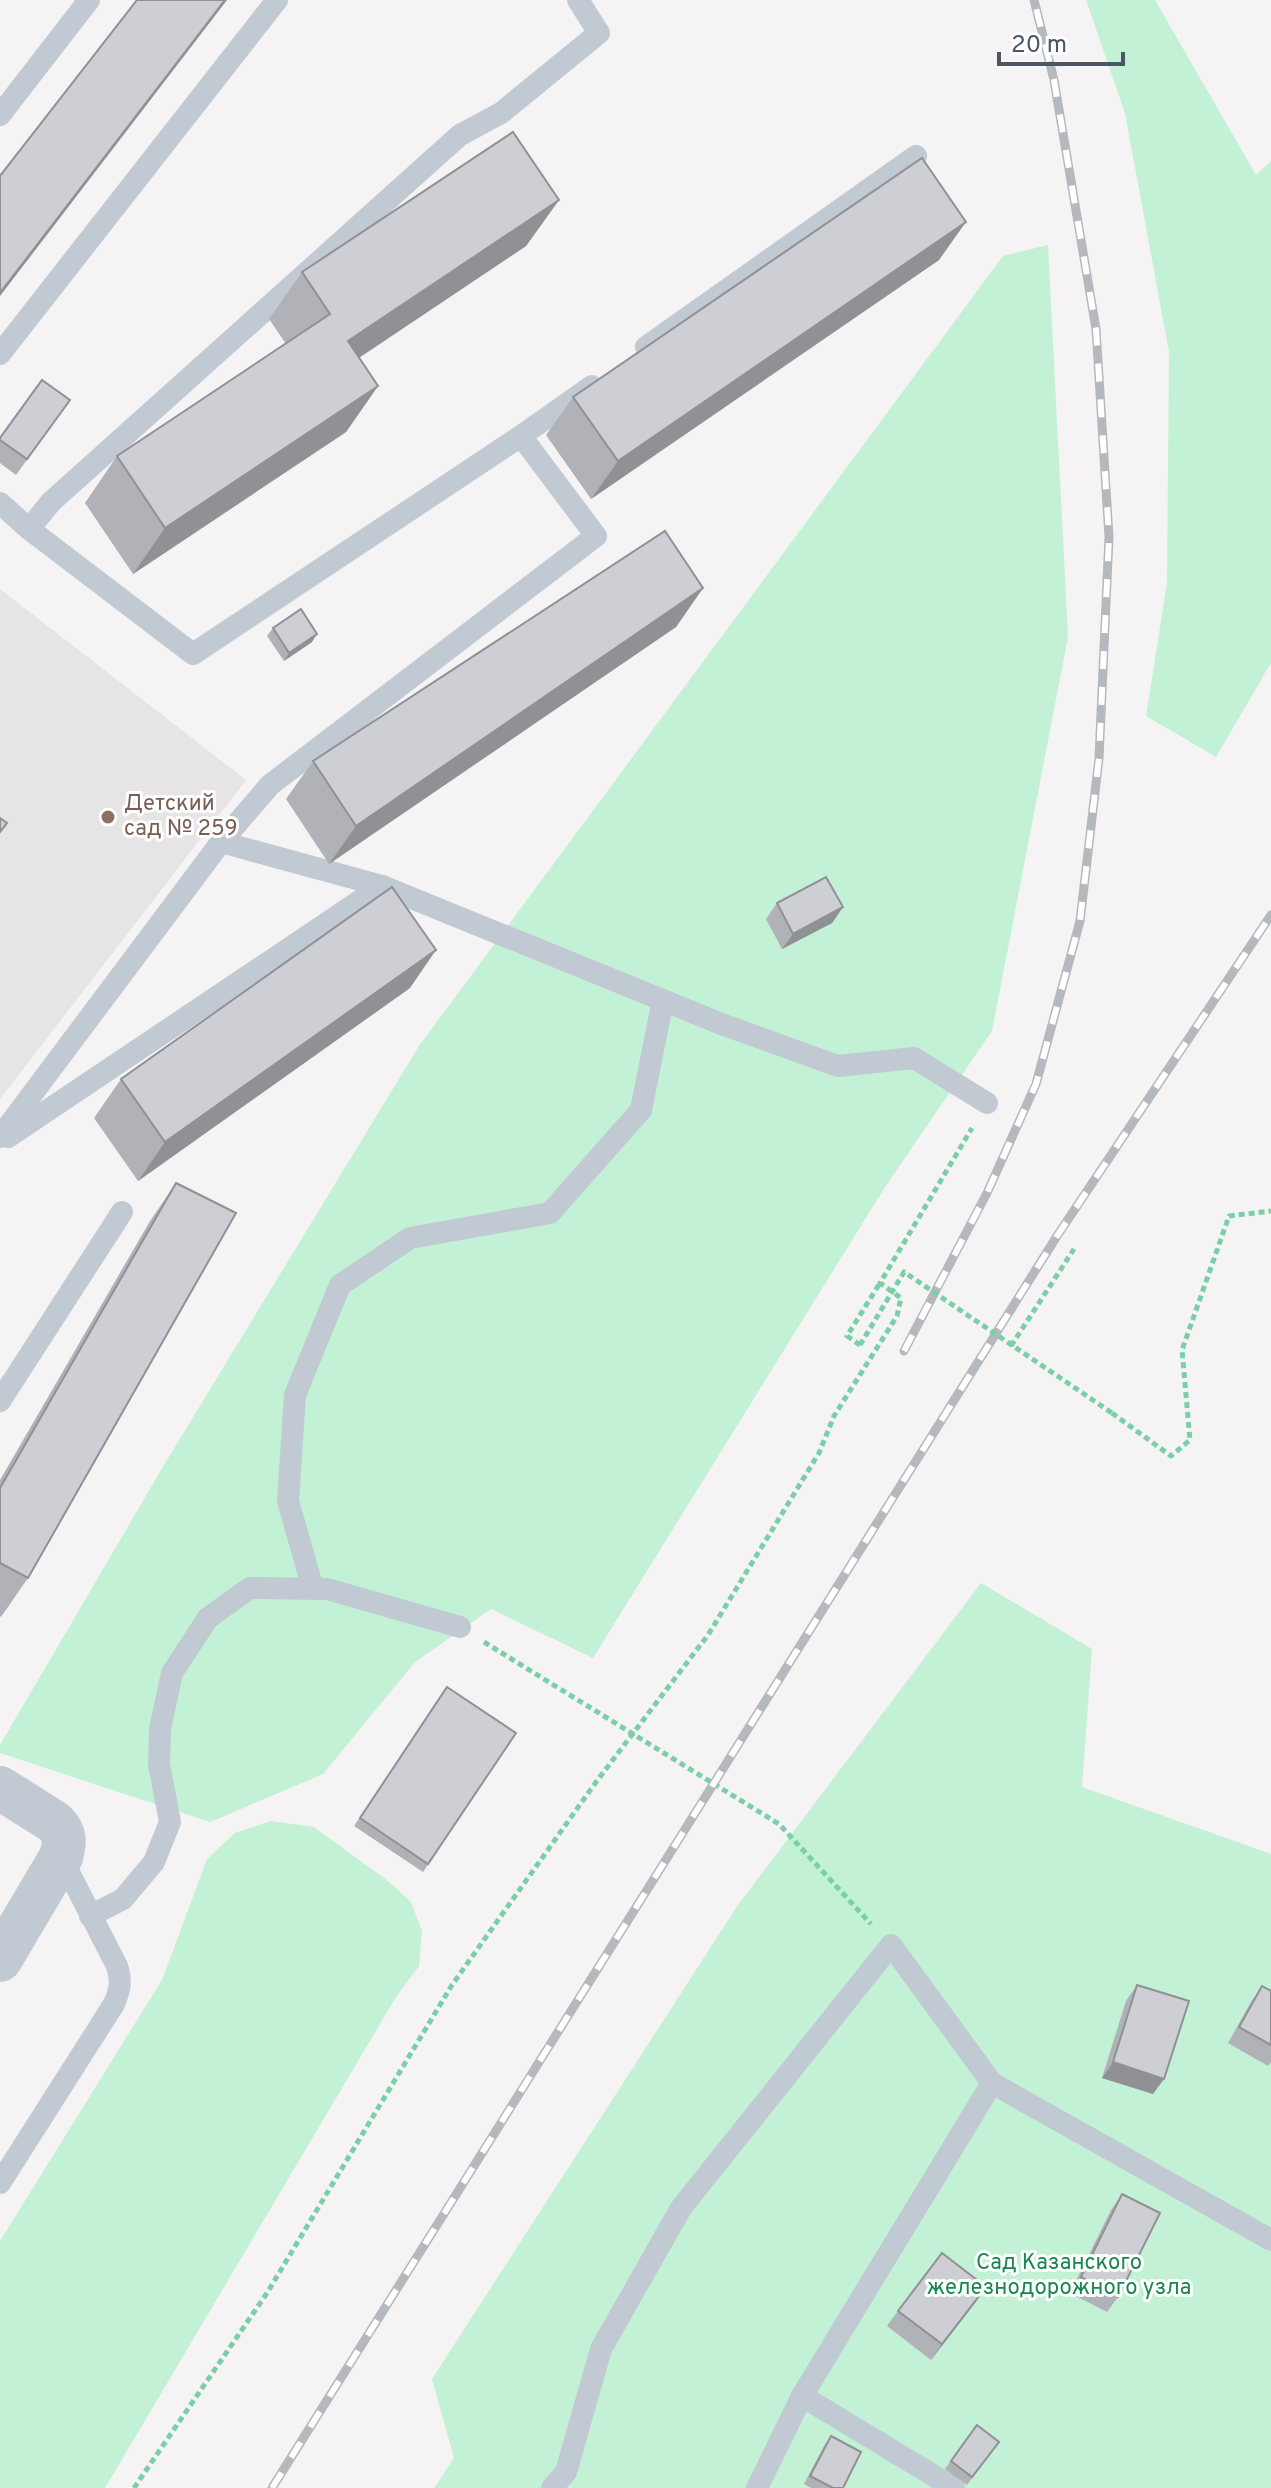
<svg xmlns="http://www.w3.org/2000/svg" width="1271" height="2488" font-family="Overpass,sans-serif">
<rect width="100%" height="100%" fill="#f5f3f3"/>
<!-- education -->
<polygon fill="#e6e4e5" points="0,589 246,780 0,1099"/>
<!-- green -->
<g fill="#c3f1d5">
<polygon points="1086,0 1155,0 1256,175 1271,161 1271,663 1216,757 1146,716 1167,583 1169,352 1125,113"/>
<polygon points="1048,245 1068,637 992,1031 885,1187 593,1658 491,1609 415,1662 323,1774 210,1822 0,1753 0,1745 167,1460 419,1046 1003,256"/>
<polygon points="981,1583 1092,1649 1082,1787 1271,1854 1271,2488 434,2488 454,2458 432,2379 738,1905"/>
<polygon points="271,1821 314,1827 388,1881 411,1902 422,1931 419,1966 396,1997 105,2488 0,2488 0,2241 162,1980 207,1859 235,1833"/>
</g>
<g fill="none" stroke-linecap="round" stroke-linejoin="round">
<!-- path -->
<g stroke="#7ad0a6" stroke-width="5" stroke-dasharray="6 4" stroke-linecap="butt">
<polyline points="860,1345 847,1336 880,1283"/>
<polyline points="1011,1346 1074,1249"/>
<polyline points="1112,1413 1171,1456 1190,1440 1182,1350 1229,1216 1271,1211"/>
<polyline points="484,1642 779,1824 871,1924"/>
<polyline points="134,2488 267,2293 452,1985 596,1782 708,1635 819,1453 834,1416 897,1316 901,1298 880,1283 972,1128"/>
</g>
<!-- lane -->
<g stroke="#c1cad2" stroke-width="22">
<polyline points="0,115 89,0"/>
<polyline points="646,347 916,156"/>
<polyline points="0,354 277,0"/>
<polyline points="0,503 29,529 193,654 521,436"/>
<polyline points="29,529 51,502 460,135 501,113 599,33 578,0"/>
<polyline points="221,842 382,886 724,1025 838,1066 914,1058 987,1103"/>
<polyline points="0,1137 221,842 270,785 596,536 521,436 592,386"/>
<polyline points="8,1137 382,886"/>
<polyline points="0,1401 122,1212"/>
<polyline points="313,1589 288,1501 295,1395 340,1285 410,1238 550,1213 641,1110 663,1000"/>
<polyline points="90,1916 123,1899 154,1862 170,1822 159,1764 160,1729 172,1673 208,1618 250,1588 327,1589 460,1627"/>
<path d="M0,2183L114,2004C120,1990 122,1981 117,1966L61,1857"/>
<polyline points="802,2396 992,2083 1271,2240"/>
<polyline points="552,2488 566,2472 601,2349 681,2208 891,1945 992,2083"/>
<polyline points="757,2488 802,2396 954,2488"/>
</g>
<!-- street -->
<path stroke="#c1cad2" stroke-width="44" d="M0,1788L54,1822C66,1833 65,1842 61,1857L0,1960"/>
<!-- rail casing -->
<g stroke="#b5b8bd" stroke-width="9">
<g id="rail">
<polyline points="904,1351 987,1193 1036,1084 1080,921 1099,758 1109,537 1096,329 1054,80 1034,0"/>
<polyline points="272,2488 1057,1236 1271,915"/>
</g>
</g>
<!-- rail -->
<use href="#rail" stroke="#fff" stroke-width="6" stroke-dasharray="18" stroke-linecap="butt"/>
<!-- path-bridge -->
<polyline stroke="#7ad0a6" stroke-width="5" stroke-dasharray="6 4" stroke-linecap="butt" points="860,1345 904,1272 1112,1413"/>
</g>
<!-- wall -->
<g fill="#b0b2b7">
<polygon points="559,200 526,246 359,358 378,386 346,432 133,574 85,503 117,456 286,344 269,319 302,272"/>
<polygon points="939,260 591,499 546,435 573,397"/>
<polygon points="70,400 16,475 0,463 0,438"/>
<polygon points="703,588 676,627 329,864 286,799 313,761"/>
<polygon points="273,628 312,642 284,661 267,636"/>
<polygon points="777,903 843,907 832,923 782,949 766,919"/>
<polygon points="410,988 138,1181 94,1118 121,1079"/>
<polygon points="176,1183 28,1578 1,1617 0,1616 0,1480 150,1221"/>
<polygon points="447,1687 516,1733 423,1872 354,1826"/>
<polygon points="1137,1985 1153,2094 1102,2078 1126,2001"/>
<polygon points="1262,1986 1271,1991 1271,2062 1268,2066 1228,2043 1251,2002"/>
<polygon points="1122,2194 1118,2297 1107,2312 1070,2293 1111,2210"/>
<polygon points="986,2287 931,2360 887,2326 898,2311"/>
<polygon points="977,2425 999,2442 967,2485 945,2469"/>
<polygon points="831,2436 843,2488 811,2488 804,2484 825,2444"/>
</g>
<!-- shaded-wall -->
<g fill="#909195">
<polygon points="225,0 227,0 0,296 0,293"/>
<polygon points="559,200 526,246 315,387 348,341"/>
<polygon points="966,222 939,260 591,499 618,461"/>
<polygon points="378,386 346,432 133,574 165,528"/>
<polygon points="703,588 676,627 329,864 356,826"/>
<polygon points="317,634 312,642 284,661 289,653"/>
<polygon points="843,907 832,923 782,949 793,934"/>
<polygon points="436,950 410,988 138,1181 165,1142"/>
<polygon points="1113,2062 1164,2079 1153,2094 1102,2078"/>
<polygon points="986,2287 975,2303 931,2360 942,2344"/>
</g>
<!-- building -->
<g fill="#cdcfd5" stroke="#909195" stroke-width="2">
<polygon points="137,0 225,0 0,293 0,176"/>
<polygon points="513,132 559,200 348,341 378,386 165,528 117,456 330,314 302,272"/>
<polygon points="922,158 966,222 618,461 573,397"/>
<polygon points="42,380 70,400 27,459 0,440 0,438"/>
<polygon points="665,531 703,588 356,826 313,761"/>
<polygon points="301,609 317,634 289,653 273,628"/>
<polygon points="0,818 7,823 0,832"/>
<polygon points="826,877 843,907 793,934 777,903"/>
<polygon points="392,887 436,950 165,1142 121,1079"/>
<polygon points="176,1183 236,1213 28,1578 0,1563 0,1488"/>
<polygon points="447,1687 516,1733 428,1864 360,1818"/>
<polygon points="1137,1985 1189,2001 1164,2079 1113,2062"/>
<polygon points="1262,1986 1271,1991 1271,2045 1239,2027"/>
<polygon points="1122,2194 1160,2213 1118,2297 1081,2277"/>
<polygon points="942,2253 986,2287 942,2344 898,2311"/>
<polygon points="977,2425 999,2442 972,2477 951,2461"/>
<polygon points="831,2436 861,2452 843,2488 833,2488 810,2476"/>
</g>
<!-- markers -->
<circle fill="#8d6e63" stroke="#fff" stroke-width="3" cx="108" cy="817" r="8"/>
<g text-anchor="middle" dominant-baseline="central" stroke-width="6" stroke-linejoin="round" paint-order="stroke">
<!-- education labels -->
<g font-size="22" fill="#785e54" stroke="#fff" text-anchor="start">
<text x="124" y="804">Детский<tspan x="124" dy="25">сад № 259</tspan></text>
</g>
<!-- park labels -->
<g font-size="22" fill="#17864f" stroke="#fff">
<text x="1059" y="2263">Сад Казанского<tspan x="1059" dy="25">железнодорожного узла</tspan></text>
</g>
</g>
<!-- scale -->
<path d="M999 52v12h124v-12" fill="none" stroke="#4a5661" stroke-width="4"/>
<text x="1011" y="52" font-size="24" fill="#4a5661" stroke="#ffffff" stroke-width="6" paint-order="stroke">20 m</text>
</svg>
